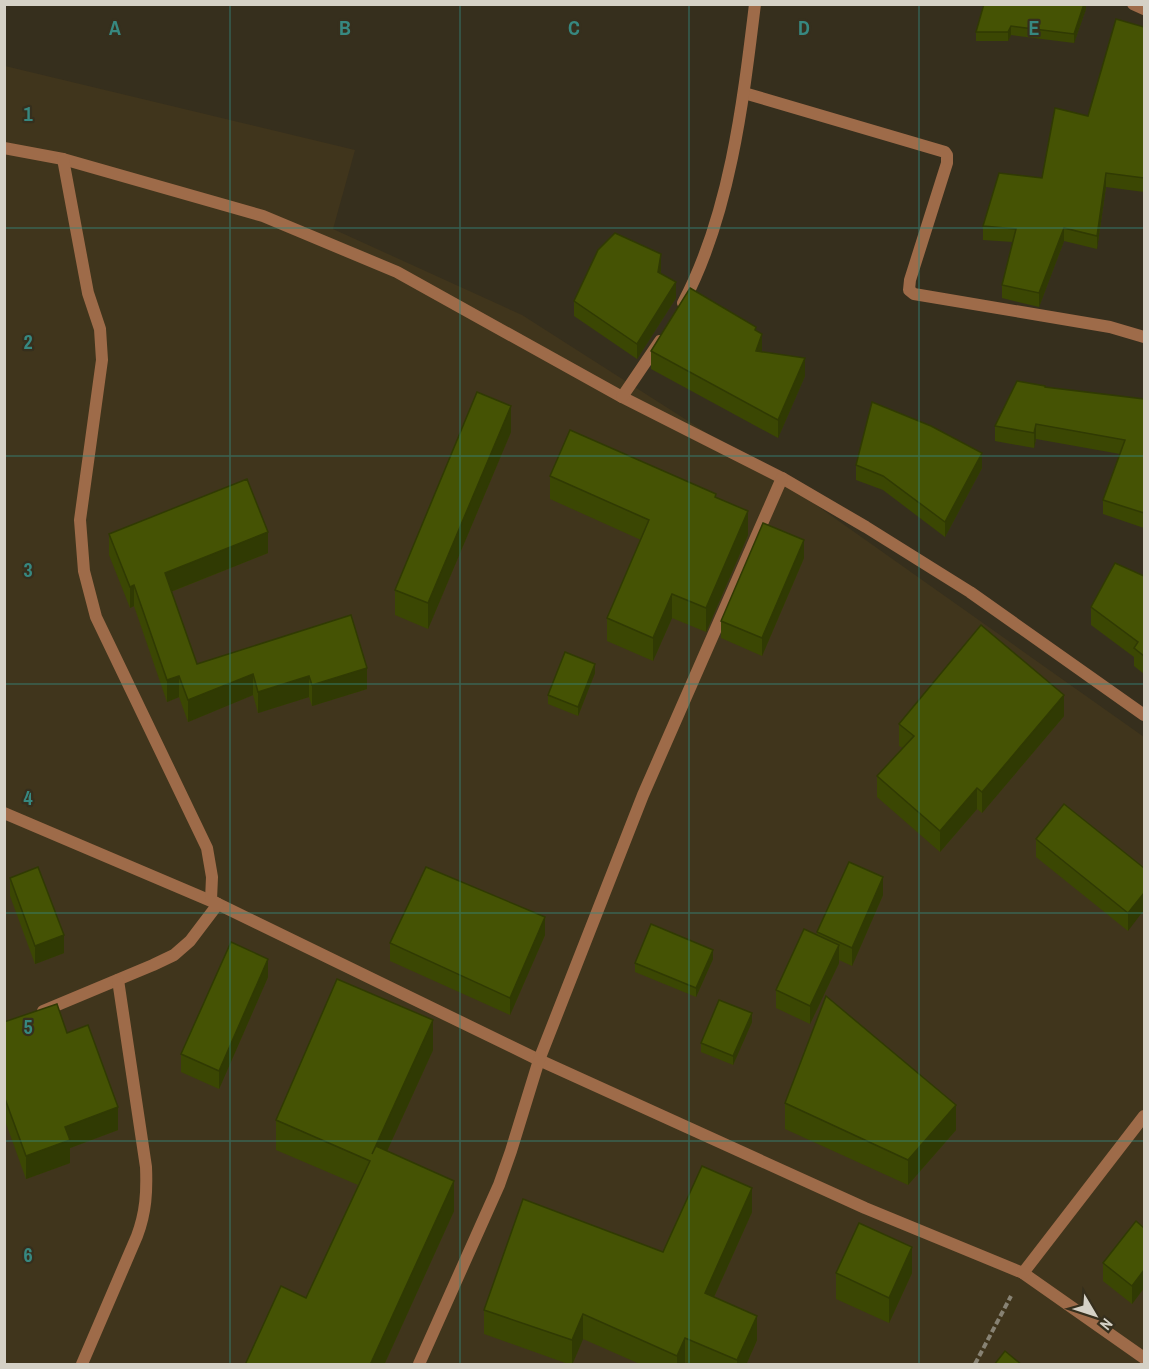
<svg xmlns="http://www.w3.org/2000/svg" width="1149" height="1369" font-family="'Archivo Narrow',sans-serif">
<rect width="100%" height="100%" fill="#362f1d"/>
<!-- built -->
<polygon fill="#40351c" points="5,66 355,150 333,229 522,315 785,483 1144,737 1144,1364 5,1364"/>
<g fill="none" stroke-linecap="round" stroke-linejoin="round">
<!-- path -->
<polyline stroke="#878273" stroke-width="4" stroke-dasharray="6 3" stroke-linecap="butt" points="975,1364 1011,1296"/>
<!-- minor -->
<g stroke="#9e6b49" stroke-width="12">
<polyline points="1133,4 1144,9"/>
<polyline points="744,93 945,152 947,155 947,163 910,280 909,290 914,294 1110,327 1144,337"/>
<polyline points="4,148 63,159 263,216 397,272 622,397 782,478 866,527 970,592 1144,715"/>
<path d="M683,303C730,214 743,103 755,4"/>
<polyline points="622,397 660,341"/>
<polyline points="4,813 218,904 539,1060 865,1208 1023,1273 1144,1358"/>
<polyline points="43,1011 153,965 174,955 190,941 218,904 211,900 212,877 207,848 96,617 84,571 80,520 102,360 100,329 88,293 63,159"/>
<polyline points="1023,1273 1144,1116"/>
<path d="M82,1364L137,1236C146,1212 147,1192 146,1167L118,980"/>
<polyline points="419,1364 499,1185 511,1151 539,1060 643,795 782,478"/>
</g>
</g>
<!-- wall -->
<g fill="#3b4703">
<polygon points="1086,4 1086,9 1074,43 1011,35 1008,41 976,41 976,32"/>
<polygon points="1144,27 1144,192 1106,187 1097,249 1064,241 1039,307 1002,298 1002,285 1013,242 983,240 983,226 1042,178 1088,116"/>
<polygon points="661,270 661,273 676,298 637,359 574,316 574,301"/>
<polygon points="756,331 762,352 805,376 778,438 651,369 651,351"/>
<polygon points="1045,387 1144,399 1144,528 1103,514 1103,500 1120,454 1036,439 1034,448 995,441 995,426"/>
<polygon points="511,432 428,629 395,615 395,590"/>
<polygon points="856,465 982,468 945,537 883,490 856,480"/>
<polygon points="550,476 716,498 748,535 706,632 672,618 653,661 607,641 607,618 641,540 550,499"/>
<polygon points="109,534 268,553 171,592 197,664 351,615 367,689 312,706 309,697 258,713 253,695 188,722 179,697 167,702 134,606 130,608 109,555"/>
<polygon points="804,558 762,656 721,638 721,621"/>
<polygon points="1144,576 1144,674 1134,666 1134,657 1091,625 1091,607"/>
<polygon points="595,673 578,716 548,704 548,695"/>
<polygon points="1064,716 982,813 977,809 940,852 877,797 877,776 903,748 899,746 899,724"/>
<polygon points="1036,839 1144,868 1128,931 1036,857"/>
<polygon points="10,878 64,953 35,964 10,896"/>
<polygon points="883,895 852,966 839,960 839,963 810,1024 776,1008 776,990 817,935 817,932"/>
<polygon points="545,935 510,1015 390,961 390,943"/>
<polygon points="713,959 696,997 635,972 635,963"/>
<polygon points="268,977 219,1089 181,1072 181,1054"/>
<polygon points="4,1022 67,1033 118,1130 70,1148 70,1163 26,1179 4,1118"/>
<polygon points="752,1022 733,1065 701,1052 701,1043"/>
<polygon points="433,1050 387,1151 454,1211 384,1365 245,1365 306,1298 358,1185 276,1150 276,1120"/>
<polygon points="785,1103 956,1130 908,1185 785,1129"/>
<polygon points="752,1212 714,1297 757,1340 746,1365 690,1365 685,1362 684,1365 642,1365 583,1339 572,1365 571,1365 484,1334 484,1310 663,1252"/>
<polygon points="1144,1228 1144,1288 1132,1304 1103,1281 1103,1263"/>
<polygon points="836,1273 912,1273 889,1323 836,1299"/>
</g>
<!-- shaded-wall -->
<g fill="#303a03">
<polygon points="1084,4 1086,4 1086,9 1074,43 1074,34"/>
<polygon points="1011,26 1011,35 1008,41 1008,32"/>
<polygon points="1106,173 1106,187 1097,249 1097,236"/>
<polygon points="1064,228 1064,241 1039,307 1039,293"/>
<polygon points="661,254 661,270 658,287 658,272"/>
<polygon points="676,282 676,298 637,359 637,344"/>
<polygon points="762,334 762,351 756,369 756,351"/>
<polygon points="805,358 805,376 778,438 778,420"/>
<polygon points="511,406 511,432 428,629 428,603"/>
<polygon points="1036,424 1036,439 1034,448 1034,433"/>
<polygon points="982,453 982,468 945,537 945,522"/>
<polygon points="748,511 748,535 706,632 706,608"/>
<polygon points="268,532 268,553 165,594 165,573"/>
<polygon points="804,540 804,558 762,656 762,638"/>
<polygon points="134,585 134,606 130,608 130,587"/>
<polygon points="672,594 672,618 653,661 653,638"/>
<polygon points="595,664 595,673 578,716 578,707"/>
<polygon points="367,668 367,689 312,706 312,685"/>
<polygon points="253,674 253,695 188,722 188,700"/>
<polygon points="179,676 179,697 167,702 167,680"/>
<polygon points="309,676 309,697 258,713 258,692"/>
<polygon points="1064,695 1064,716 982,813 982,792"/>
<polygon points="977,788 977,809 940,852 940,831"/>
<polygon points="883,877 883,895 852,966 852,948"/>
<polygon points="1144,893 1144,910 1128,931 1128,913"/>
<polygon points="545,917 545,935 510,1015 510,998"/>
<polygon points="64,935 64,953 35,964 35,946"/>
<polygon points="839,945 839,963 810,1024 810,1006"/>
<polygon points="713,950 713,959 696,997 696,988"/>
<polygon points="268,959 268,977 219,1089 219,1071"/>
<polygon points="752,1013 752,1022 733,1065 733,1056"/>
<polygon points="433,1020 433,1050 372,1184 372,1154"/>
<polygon points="956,1105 956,1130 908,1185 908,1160"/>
<polygon points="118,1107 118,1130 70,1148 70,1163 26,1179 26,1156 65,1127"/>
<polygon points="454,1181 454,1211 384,1365 370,1365"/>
<polygon points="752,1188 752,1212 705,1317 705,1293"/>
<polygon points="912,1247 912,1273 889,1323 889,1298"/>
<polygon points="1144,1270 1144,1288 1132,1304 1132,1286"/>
<polygon points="583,1314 583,1339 572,1365 572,1340"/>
<polygon points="757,1316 757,1340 746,1365 737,1365 737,1360"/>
<polygon points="685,1338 685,1362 684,1365 677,1365 677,1356"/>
</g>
<!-- building -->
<g fill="#455304" stroke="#303a03" stroke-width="1.5">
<polygon points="984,4 1084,4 1074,34 1011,26 1008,32 976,32"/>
<polygon points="1116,19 1144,27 1144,178 1106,173 1097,236 1064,228 1039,293 1002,285 1016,229 983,226 999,173 1042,178 1055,108 1088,116"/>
<polygon points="615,233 661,254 658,272 676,282 637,344 574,301 598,250"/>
<polygon points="690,288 756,327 755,330 762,334 756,351 805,358 778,420 651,351"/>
<polygon points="1017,381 1045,386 1045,387 1144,399 1144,513 1103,500 1125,440 1036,424 1034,433 995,426"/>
<polygon points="477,392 511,406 428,603 395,590"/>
<polygon points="872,402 931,426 982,453 945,522 883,476 856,465"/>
<polygon points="570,430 716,494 715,497 748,511 706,608 672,594 653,638 607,618 649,520 550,476"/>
<polygon points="247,479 268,532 165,573 197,664 351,615 367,668 312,685 309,676 258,692 253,674 188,700 179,676 167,680 134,585 130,587 109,534"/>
<polygon points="763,523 804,540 762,638 721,621"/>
<polygon points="1115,563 1144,576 1144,656 1134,648 1138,642 1091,607"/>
<polygon points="981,625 1064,695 982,792 977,788 940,831 877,776 914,736 899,724"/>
<polygon points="565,652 595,664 578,707 548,695"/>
<polygon points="1064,804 1144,868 1144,893 1128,913 1036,839"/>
<polygon points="849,862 883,877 852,948 817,932"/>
<polygon points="38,867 64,935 35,946 10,878"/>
<polygon points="426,867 545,917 510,998 390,943"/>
<polygon points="651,924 713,950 696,988 635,963"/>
<polygon points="804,929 839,945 810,1006 776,990"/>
<polygon points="231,942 268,959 219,1071 181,1054"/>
<polygon points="337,979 433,1020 372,1154 376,1146 454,1181 370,1365 245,1365 281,1286 306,1298 370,1161 276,1120"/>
<polygon points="826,996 956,1105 908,1160 785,1103"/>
<polygon points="719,1000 752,1013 733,1056 701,1043"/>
<polygon points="57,1004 67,1033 88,1025 118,1107 65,1127 70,1140 26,1156 4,1096 4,1022"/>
<polygon points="702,1166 752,1188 705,1293 757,1316 737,1360 685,1338 677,1356 583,1314 572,1340 484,1310 523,1199 663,1252"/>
<polygon points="1136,1221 1144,1228 1144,1270 1132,1286 1103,1263"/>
<polygon points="859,1223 912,1247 889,1298 836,1273"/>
<polygon points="1005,1351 1022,1365 994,1365"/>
</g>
<!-- grid -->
<path fill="none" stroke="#378880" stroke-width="1.5" stroke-opacity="0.55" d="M230,4V1364M460,4V1364M689,4V1364M919,4V1364M4,228H1144M4,456H1144M4,684H1144M4,913H1144M4,1141H1144"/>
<g font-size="20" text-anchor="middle" font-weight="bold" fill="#378880" stroke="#362f1d" stroke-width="4.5" stroke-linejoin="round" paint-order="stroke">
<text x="115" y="35">A</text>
<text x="345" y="35">B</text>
<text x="574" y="35">C</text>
<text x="804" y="35">D</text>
<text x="1034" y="35">E</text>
<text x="28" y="121">1</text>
<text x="28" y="349">2</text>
<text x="28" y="577">3</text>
<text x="28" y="805">4</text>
<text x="28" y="1034">5</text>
<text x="28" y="1262">6</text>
</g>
<!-- border -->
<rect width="1149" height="1369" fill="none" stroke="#d5d1c6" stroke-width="12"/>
<!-- north arrow -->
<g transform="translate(1095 1315) rotate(129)" stroke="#362f1d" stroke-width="4.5" paint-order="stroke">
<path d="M0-4.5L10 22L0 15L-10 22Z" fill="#d5d1c6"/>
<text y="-9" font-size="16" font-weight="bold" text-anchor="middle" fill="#d5d1c6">N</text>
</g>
</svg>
